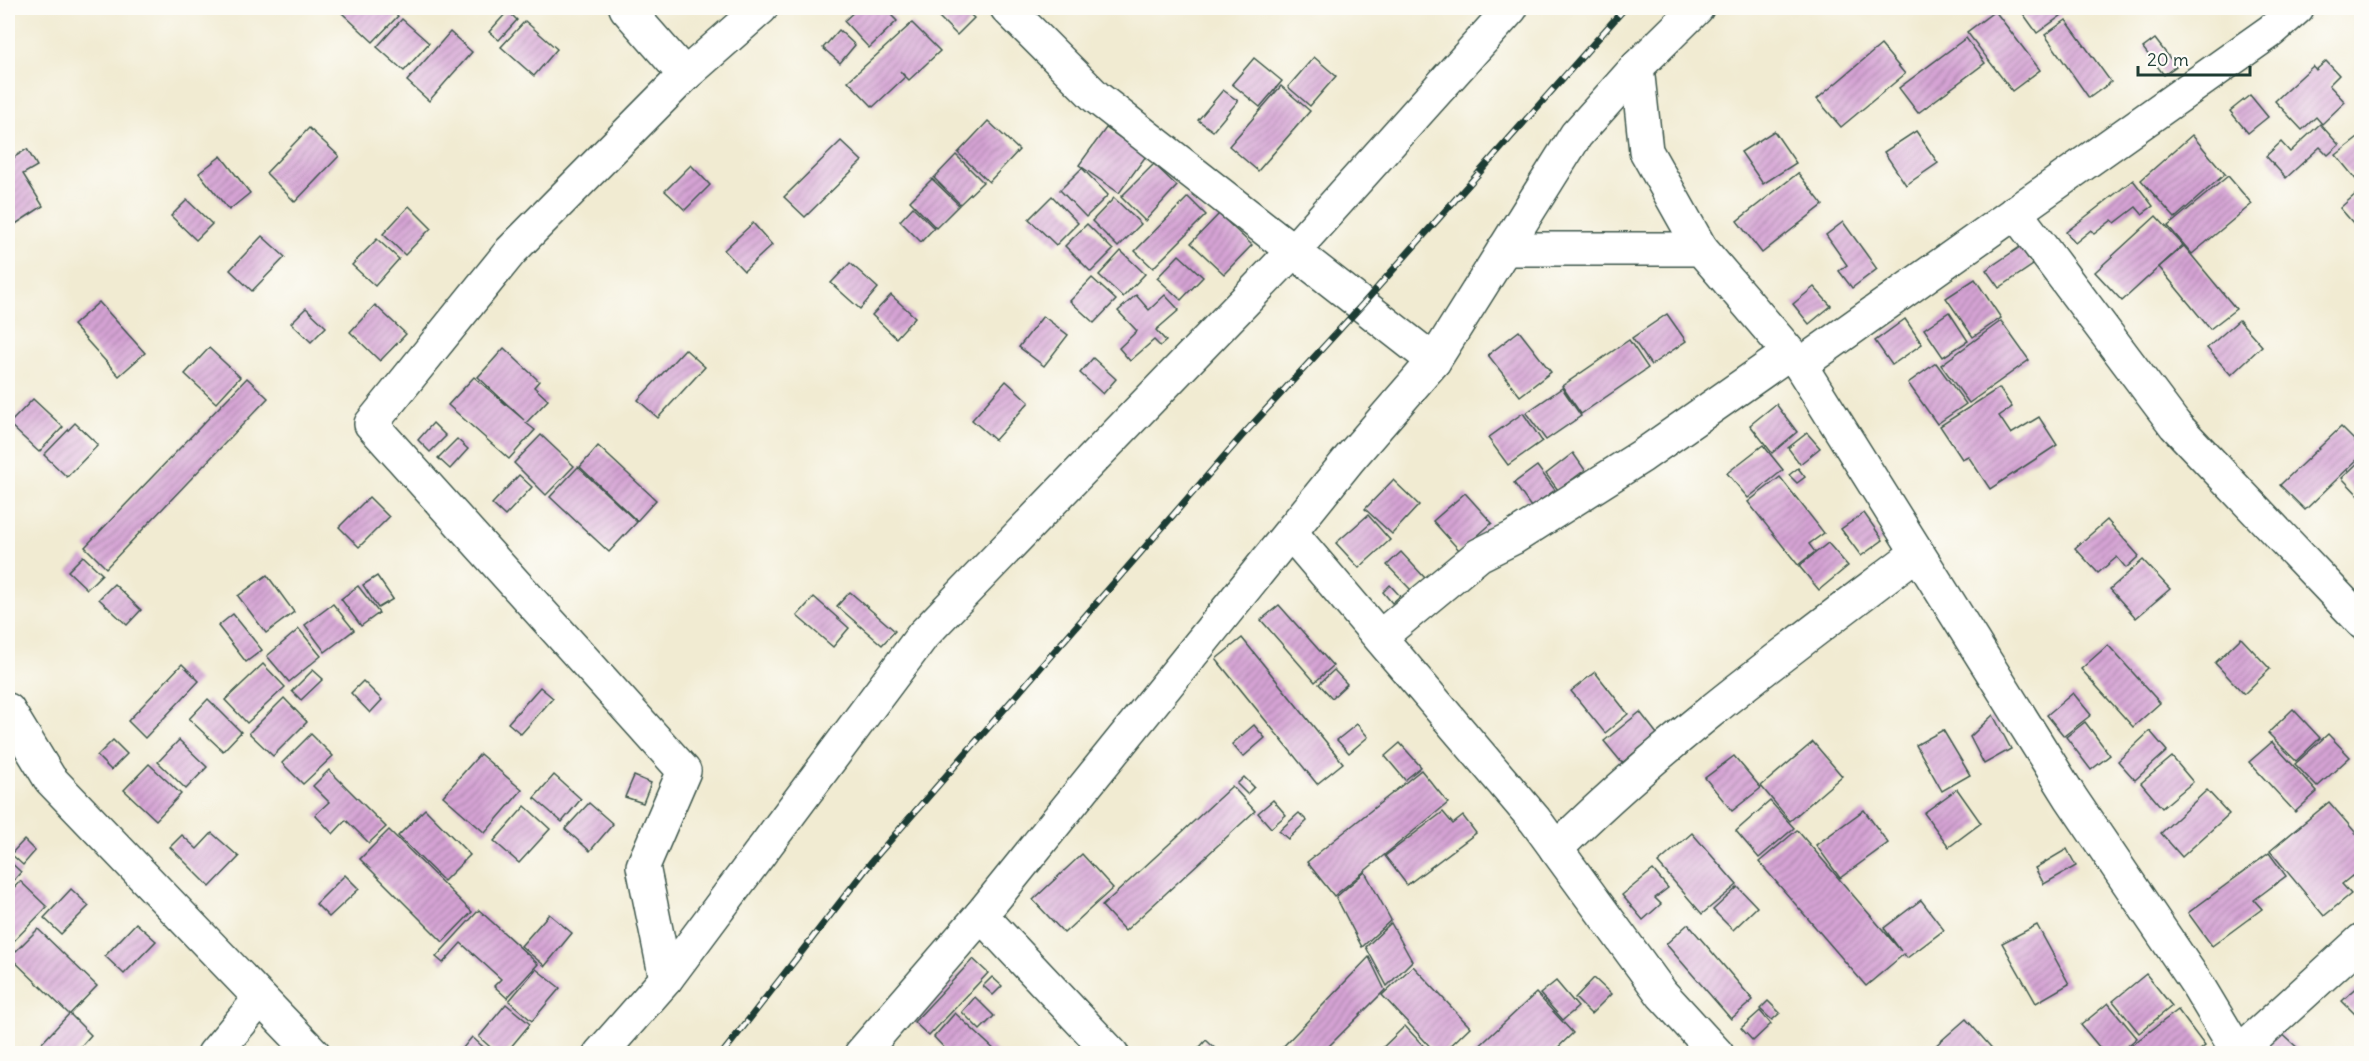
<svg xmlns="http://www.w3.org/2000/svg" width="2369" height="1061" font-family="Delius,sans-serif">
<defs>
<pattern id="building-hatch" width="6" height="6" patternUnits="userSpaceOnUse" patternTransform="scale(1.5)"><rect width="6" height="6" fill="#d5a3d4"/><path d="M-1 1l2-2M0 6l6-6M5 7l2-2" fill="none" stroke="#ac86ad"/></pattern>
</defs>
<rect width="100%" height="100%" fill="#fdfcf7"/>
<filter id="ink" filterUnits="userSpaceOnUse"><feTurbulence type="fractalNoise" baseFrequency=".0167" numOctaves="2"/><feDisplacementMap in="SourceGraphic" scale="12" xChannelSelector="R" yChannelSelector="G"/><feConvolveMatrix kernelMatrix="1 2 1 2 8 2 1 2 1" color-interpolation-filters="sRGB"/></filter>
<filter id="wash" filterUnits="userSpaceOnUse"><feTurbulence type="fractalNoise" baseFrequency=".008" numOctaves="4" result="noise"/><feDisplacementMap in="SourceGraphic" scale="24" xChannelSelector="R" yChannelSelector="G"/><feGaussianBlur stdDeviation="1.35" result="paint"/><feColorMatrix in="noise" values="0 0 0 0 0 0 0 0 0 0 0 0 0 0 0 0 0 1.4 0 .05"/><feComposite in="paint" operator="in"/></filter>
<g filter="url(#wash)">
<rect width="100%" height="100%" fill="#f1ebd2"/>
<g id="blocks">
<!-- building -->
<g fill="url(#building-hatch)">
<polygon points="348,8 388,8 398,16 373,42 342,13"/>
<polygon points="858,8 884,8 897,21 869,48 844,21"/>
<polygon points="944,8 963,8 974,18 957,35 937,15"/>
<polygon points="2019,8 2057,8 2062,15 2037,33"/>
<polygon points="508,11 517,20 499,40 489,32"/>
<polygon points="1995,11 2040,70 2012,91 1967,32"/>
<polygon points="402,19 429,43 404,71 377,47"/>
<polygon points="2066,20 2111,82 2089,98 2045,35"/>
<polygon points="525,21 557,49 534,76 501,47"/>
<polygon points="912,23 940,51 909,80 900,71 905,77 873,107 848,81"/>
<polygon points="839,30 855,45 840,63 823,48"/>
<polygon points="450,32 472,52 429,101 407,81"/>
<polygon points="1966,38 1985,63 1918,113 1899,88"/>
<polygon points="2155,39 2176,66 2164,75 2143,48"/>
<polygon points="1881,45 1905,74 1841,127 1817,99"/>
<polygon points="1314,57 1336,76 1310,106 1288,87"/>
<polygon points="1254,58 1282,81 1260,107 1232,84"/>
<polygon points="2326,61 2339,75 2329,85 2345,102 2322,124 2316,117 2302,130 2275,101 2313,66 2316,70"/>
<polygon points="1281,86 1310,111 1258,171 1229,146"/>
<polygon points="1223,90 1238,101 1213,131 1198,120"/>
<polygon points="2250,95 2268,117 2248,133 2230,111"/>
<polygon points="988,121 1019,150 989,182 958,153"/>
<polygon points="2320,124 2339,145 2328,155 2320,147 2286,178 2266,156 2281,142 2290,152"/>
<polygon points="309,128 339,156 295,202 266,173"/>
<polygon points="1106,128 1146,156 1119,193 1079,165"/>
<polygon points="1774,131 1796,163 1763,184 1741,152"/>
<polygon points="1916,131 1938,163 1906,185 1884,152"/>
<polygon points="2192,135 2225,174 2175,218 2141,180"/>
<polygon points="2362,135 2362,187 2336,155"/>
<polygon points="841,141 862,161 805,217 784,197"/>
<polygon points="27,149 37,166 23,174 43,206 8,229 8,161"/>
<polygon points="956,155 983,182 960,204 934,178"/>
<polygon points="221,156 250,193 229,210 199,173"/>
<polygon points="1154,164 1177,186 1145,221 1121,197"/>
<polygon points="691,165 710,185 685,210 665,191"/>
<polygon points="1082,168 1108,195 1086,217 1060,190"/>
<polygon points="1798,173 1823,205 1762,253 1737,221"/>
<polygon points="2228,176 2252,204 2192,254 2168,226"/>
<polygon points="932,179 959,205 936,228 910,201"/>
<polygon points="2133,180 2153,206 2142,214 2136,207 2115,223 2112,220 2094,234 2091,230 2075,243 2066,232"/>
<polygon points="2357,193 2362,198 2362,233 2340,208"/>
<polygon points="1052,196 1078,223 1056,245 1029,219"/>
<polygon points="1188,197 1206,215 1153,268 1135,251"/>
<polygon points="1114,198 1141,224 1118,247 1092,221"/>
<polygon points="187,200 212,224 196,240 171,216"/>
<polygon points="409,206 431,228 405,255 383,234"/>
<polygon points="913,207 934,228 921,242 900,221"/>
<polygon points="1219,214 1252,245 1224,274 1191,243"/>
<polygon points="2156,216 2183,245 2122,301 2095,272"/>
<polygon points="1843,222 1877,269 1852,288 1839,271 1847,265 1826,235"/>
<polygon points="753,223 772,245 744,271 724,250"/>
<polygon points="1087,224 1113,250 1091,272 1065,246"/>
<polygon points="262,236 285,257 252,291 230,270"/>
<polygon points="377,239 399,259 375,286 352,265"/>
<polygon points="2184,246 2236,309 2210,329 2159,267"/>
<polygon points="2020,247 2033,265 1999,288 1986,270"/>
<polygon points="1121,251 1145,274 1123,297 1099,275"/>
<polygon points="1179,255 1203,277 1181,300 1157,278"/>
<polygon points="850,263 878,288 860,309 831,283"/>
<polygon points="1092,278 1116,300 1094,323 1070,301"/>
<polygon points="1975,279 2001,318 1973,337 1946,298"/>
<polygon points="1814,287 1831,306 1809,324 1793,304"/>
<polygon points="891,295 915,317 896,338 872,315"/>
<polygon points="1136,295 1149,310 1165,295 1179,310 1156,330 1166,341 1160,346 1154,340 1130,361 1119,348 1137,331 1118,311"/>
<polygon points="99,302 145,353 119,376 73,325"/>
<polygon points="375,305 406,334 380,361 350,332"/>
<polygon points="306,308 326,327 311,342 291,323"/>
<polygon points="1949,312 1968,341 1943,357 1924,329"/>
<polygon points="1667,314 1686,341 1651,365 1632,338"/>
<polygon points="1043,316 1068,335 1044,366 1019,347"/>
<polygon points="1905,319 1922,344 1892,365 1875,341"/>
<polygon points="2239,320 2262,346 2231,375 2207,348"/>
<polygon points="2001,321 2029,360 1969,403 1941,365"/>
<polygon points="1519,331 1551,372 1520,396 1488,355"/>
<polygon points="1629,340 1648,368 1581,414 1562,386"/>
<polygon points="209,348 240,377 216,403 185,374"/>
<polygon points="504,348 539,381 534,387 548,400 526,423 535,430 509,459 448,405 474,377 524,420 478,377"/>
<polygon points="685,349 705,367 658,418 638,400"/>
<polygon points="1093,358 1116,379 1103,394 1080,373"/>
<polygon points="1936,363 1966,404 1937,424 1908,383"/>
<polygon points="247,378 268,398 106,568 85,547"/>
<polygon points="1006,381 1029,402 995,440 972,420"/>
<polygon points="1562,388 1581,416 1546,440 1526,413"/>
<polygon points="1999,388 2012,407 1999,416 2011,434 2039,417 2057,445 1990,489 1968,456 1962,459 1940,426"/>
<polygon points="33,399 63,427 39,452 9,424"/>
<polygon points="1776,404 1797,432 1772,453 1750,425"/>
<polygon points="1523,413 1542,441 1508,465 1488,438"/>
<polygon points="75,423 98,445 67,477 44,455"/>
<polygon points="433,423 446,436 430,452 418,440"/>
<polygon points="2341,427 2362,448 2362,455 2305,510 2280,485"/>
<polygon points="1807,433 1820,448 1800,464 1788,448"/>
<polygon points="541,435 574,466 546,495 514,463"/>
<polygon points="457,439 468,449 450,469 438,458"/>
<polygon points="1763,445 1783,470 1748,498 1727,473"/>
<polygon points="598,446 656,500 637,521 580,467"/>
<polygon points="1573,453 1585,470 1558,490 1546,474"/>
<polygon points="2362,459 2362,499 2342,478"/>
<polygon points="1537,466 1555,490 1531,507 1514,483"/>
<polygon points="578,467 637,522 609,552 550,497"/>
<polygon points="1798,468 1805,477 1797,483 1789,475"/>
<polygon points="519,475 532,487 505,516 492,504"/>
<polygon points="1780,477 1824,533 1809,544 1815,552 1798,565 1748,502"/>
<polygon points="1393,480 1419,505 1392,534 1365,509"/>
<polygon points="1465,493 1492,523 1460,551 1433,521"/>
<polygon points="369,497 389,517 359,547 339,527"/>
<polygon points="1864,513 1883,540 1861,556 1841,529"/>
<polygon points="1368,515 1390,540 1359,568 1336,543"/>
<polygon points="2107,520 2139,556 2126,568 2117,557 2098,573 2075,548"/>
<polygon points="1828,543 1848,566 1819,590 1799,566"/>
<polygon points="1401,552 1425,578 1411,590 1387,565"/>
<polygon points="83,556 102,574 87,589 68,571"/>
<polygon points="2143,560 2170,589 2136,618 2110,589"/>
<polygon points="267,575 294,612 266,633 238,596"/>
<polygon points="377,576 393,599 378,608 363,585"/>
<polygon points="114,584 141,610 127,625 99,599"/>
<polygon points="1390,585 1400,596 1392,603 1383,592"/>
<polygon points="358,586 379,613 361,626 341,599"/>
<polygon points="850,592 895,631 882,645 837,606"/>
<polygon points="814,597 849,628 833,647 797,616"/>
<polygon points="333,604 354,630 325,652 305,625"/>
<polygon points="1279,605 1333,666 1315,682 1261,620"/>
<polygon points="233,614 262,650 246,662 218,626"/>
<polygon points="299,629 321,656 289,682 267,656"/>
<polygon points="1242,638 1343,763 1317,784 1216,659"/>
<polygon points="2241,638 2270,669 2244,694 2215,663"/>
<polygon points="2108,645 2160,703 2133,727 2081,669"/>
<polygon points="182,664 199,681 145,738 128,721"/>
<polygon points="263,664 285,687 247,723 225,700"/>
<polygon points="313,670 323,679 301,700 292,691"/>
<polygon points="1334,670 1347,684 1332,698 1319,684"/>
<polygon points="1595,672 1628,714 1605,733 1571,691"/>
<polygon points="363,681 382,700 370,713 351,693"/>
<polygon points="540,687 553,698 521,734 508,723"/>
<polygon points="2073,693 2091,715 2064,736 2047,715"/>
<polygon points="284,698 307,722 273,756 249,733"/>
<polygon points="208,699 241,732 223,751 189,719"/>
<polygon points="2293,709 2320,738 2296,761 2268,733"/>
<polygon points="1640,712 1657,734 1622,763 1604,741"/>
<polygon points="1993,715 2011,749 1984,764 1970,737"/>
<polygon points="2085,722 2110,755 2091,770 2066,737"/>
<polygon points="1357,724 1368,737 1349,753 1337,740"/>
<polygon points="1254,725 1265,738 1243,757 1232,744"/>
<polygon points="1943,730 1970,775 1942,791 1916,745"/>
<polygon points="2150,731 2167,751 2135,780 2118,761"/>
<polygon points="311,734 333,756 303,784 282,763"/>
<polygon points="2328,734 2350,757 2317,787 2295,764"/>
<polygon points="113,740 127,754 111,770 97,756"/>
<polygon points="179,740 207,767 186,789 158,762"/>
<polygon points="1813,742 1842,776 1790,821 1761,786"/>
<polygon points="2272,742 2317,792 2295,812 2249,762"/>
<polygon points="1400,743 1421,767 1405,780 1385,756"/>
<polygon points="480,754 522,790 485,833 443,796"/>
<polygon points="1734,756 1761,788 1732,811 1705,778"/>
<polygon points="2172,757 2193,782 2162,808 2141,783"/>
<polygon points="149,764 181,794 156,820 124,790"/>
<polygon points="329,770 386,827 369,843 346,820 333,834 315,815 329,802 313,786"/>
<polygon points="1421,770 1448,803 1334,896 1307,862"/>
<polygon points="554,775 581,799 562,822 534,798"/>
<polygon points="634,776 651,783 643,803 625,797"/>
<polygon points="1244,777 1254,787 1247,794 1237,784"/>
<polygon points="1232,786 1255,811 1125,931 1102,906"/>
<polygon points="1957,789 1981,823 1949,847 1924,813"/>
<polygon points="2207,790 2229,814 2182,857 2161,833"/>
<polygon points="1273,800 1286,815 1271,828 1258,813"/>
<polygon points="1770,801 1794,828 1759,858 1736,831"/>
<polygon points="2329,802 2362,840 2362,884 2352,876 2342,884 2351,894 2324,916 2270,851"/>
<polygon points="589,803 613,824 590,851 565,829"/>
<polygon points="525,806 550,829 519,863 494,841"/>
<polygon points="425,809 470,855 444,881 398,836"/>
<polygon points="1864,810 1888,843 1840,878 1816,845"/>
<polygon points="1443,812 1453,824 1463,816 1476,833 1407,885 1385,856"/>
<polygon points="1299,813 1307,821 1288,839 1279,831"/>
<polygon points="389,830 472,912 443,942 360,859"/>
<polygon points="1797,830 1901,951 1884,928 1921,900 1944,930 1907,958 1904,954 1866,986 1759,862"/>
<polygon points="212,833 239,857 210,887 170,847 182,835 197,849"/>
<polygon points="1692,833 1737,885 1702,914 1658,863"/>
<polygon points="24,840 35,851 23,865 11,854"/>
<polygon points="2067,849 2076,866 2044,884 2035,868"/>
<polygon points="2269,853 2286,876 2254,900 2262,909 2212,946 2188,913"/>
<polygon points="1082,854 1113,888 1064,933 1033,900"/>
<polygon points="8,860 21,872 8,887"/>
<polygon points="1653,870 1668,888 1655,898 1661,904 1643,920 1622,895"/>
<polygon points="1365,872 1391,920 1362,947 1336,897"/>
<polygon points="345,875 359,889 329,917 316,904"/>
<polygon points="20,881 47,907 8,947 8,894"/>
<polygon points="1738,887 1757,907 1733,930 1713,910"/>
<polygon points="71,889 89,906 61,934 44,918"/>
<polygon points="479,910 538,964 507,998 494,986 501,979 461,943 443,963 436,957"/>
<polygon points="549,914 572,933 545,966 521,946"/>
<polygon points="136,923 156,941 124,974 105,956"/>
<polygon points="1391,923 1412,961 1387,986 1366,947"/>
<polygon points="1688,924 1753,1000 1731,1019 1666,944"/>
<polygon points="2037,925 2069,984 2036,1003 2002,943"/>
<polygon points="38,929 97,986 70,1014 91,1035 74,1054 49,1054 40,1045 69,1014 10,957"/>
<polygon points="1369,957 1385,990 1321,1054 1276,1054"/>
<polygon points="973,959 988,973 929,1036 914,1022"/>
<polygon points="1413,966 1470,1027 1442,1054 1437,1054 1382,995"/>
<polygon points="536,969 560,988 532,1021 509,1001"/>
<polygon points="2146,974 2172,1006 2139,1033 2113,1001"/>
<polygon points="992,977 1002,986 993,995 983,986"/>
<polygon points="1594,978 1611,994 1591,1014 1575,998"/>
<polygon points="1556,981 1578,1007 1563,1020 1540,994"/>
<polygon points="2362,983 2362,1021 2342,1001"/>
<polygon points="1536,993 1573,1033 1551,1054 1471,1054"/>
<polygon points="975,997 994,1016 980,1030 962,1012"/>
<polygon points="1768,1001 1780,1013 1772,1020 1760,1009"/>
<polygon points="2108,1003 2137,1038 2118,1054 2105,1054 2081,1025"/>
<polygon points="506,1004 530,1024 505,1054 498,1054 479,1037"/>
<polygon points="2178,1010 2205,1046 2195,1054 2120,1054"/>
<polygon points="1760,1011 1771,1024 1753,1041 1741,1028"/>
<polygon points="955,1013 999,1054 950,1054 934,1037"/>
<polygon points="1966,1019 1997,1054 1940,1054 1934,1047"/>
<polygon points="1405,1026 1431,1054 1376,1054"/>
<polygon points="2279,1031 2301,1051 2298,1054 2257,1054"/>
<polygon points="472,1037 491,1054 458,1054"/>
<polygon points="1206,1040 1221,1054 1194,1054"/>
</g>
</g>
</g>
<g filter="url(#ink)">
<use href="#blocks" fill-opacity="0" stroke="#3e574c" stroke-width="1.5"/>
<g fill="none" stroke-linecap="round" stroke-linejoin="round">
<!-- minor casing -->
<g stroke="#3e574c" stroke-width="36">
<g id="minor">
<polyline points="626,8 685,75"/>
<polyline points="1007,8 1096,97 1434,361"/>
<polyline points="1637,67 1646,151 1701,249"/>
<polyline points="2015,212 2175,425 2362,622"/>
<polyline points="1504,249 1701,249 1800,365 2071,798 2197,984 2239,1054"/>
<polyline points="1800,365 2271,31 2297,8"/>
<polyline points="1291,533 1535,820 1662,994 1717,1054"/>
<polyline points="1380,637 1479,555 1513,538 1642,456 1789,353"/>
<polyline points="8,710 50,779 314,1054"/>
<path d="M1556,849C1666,739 1793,647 1917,553"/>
<polyline points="981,915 1112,1054"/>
<polyline points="666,979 923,635 1293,251 1511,8"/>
<polyline points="214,1054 260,999"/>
<polyline points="600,1054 666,979 643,866 684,771 371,424 511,251 685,75 761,8"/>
<polyline points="861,1054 981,915 1350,458 1434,361 1576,135 1637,67 1697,8"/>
<polyline points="2237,1054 2362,940"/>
</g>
</g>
<!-- minor -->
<use href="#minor" stroke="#fff" stroke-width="33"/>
<!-- rail casing -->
<g stroke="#1f3d34" stroke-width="7">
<polyline id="rail" points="722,1054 873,860 1241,437 1362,305 1625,8"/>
</g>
<!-- rail -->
<use href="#rail" stroke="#fdfcf7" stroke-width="4.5" stroke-dasharray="14" stroke-linecap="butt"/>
</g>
</g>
<!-- margin -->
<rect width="2369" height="1061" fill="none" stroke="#fdfcf7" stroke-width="30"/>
<!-- scale -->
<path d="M2138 66v9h112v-9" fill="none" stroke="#1f3d34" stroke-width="3"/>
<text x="2147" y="66" font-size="18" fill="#1f3d34" stroke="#fdfcf7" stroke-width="4.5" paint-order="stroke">20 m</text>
</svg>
